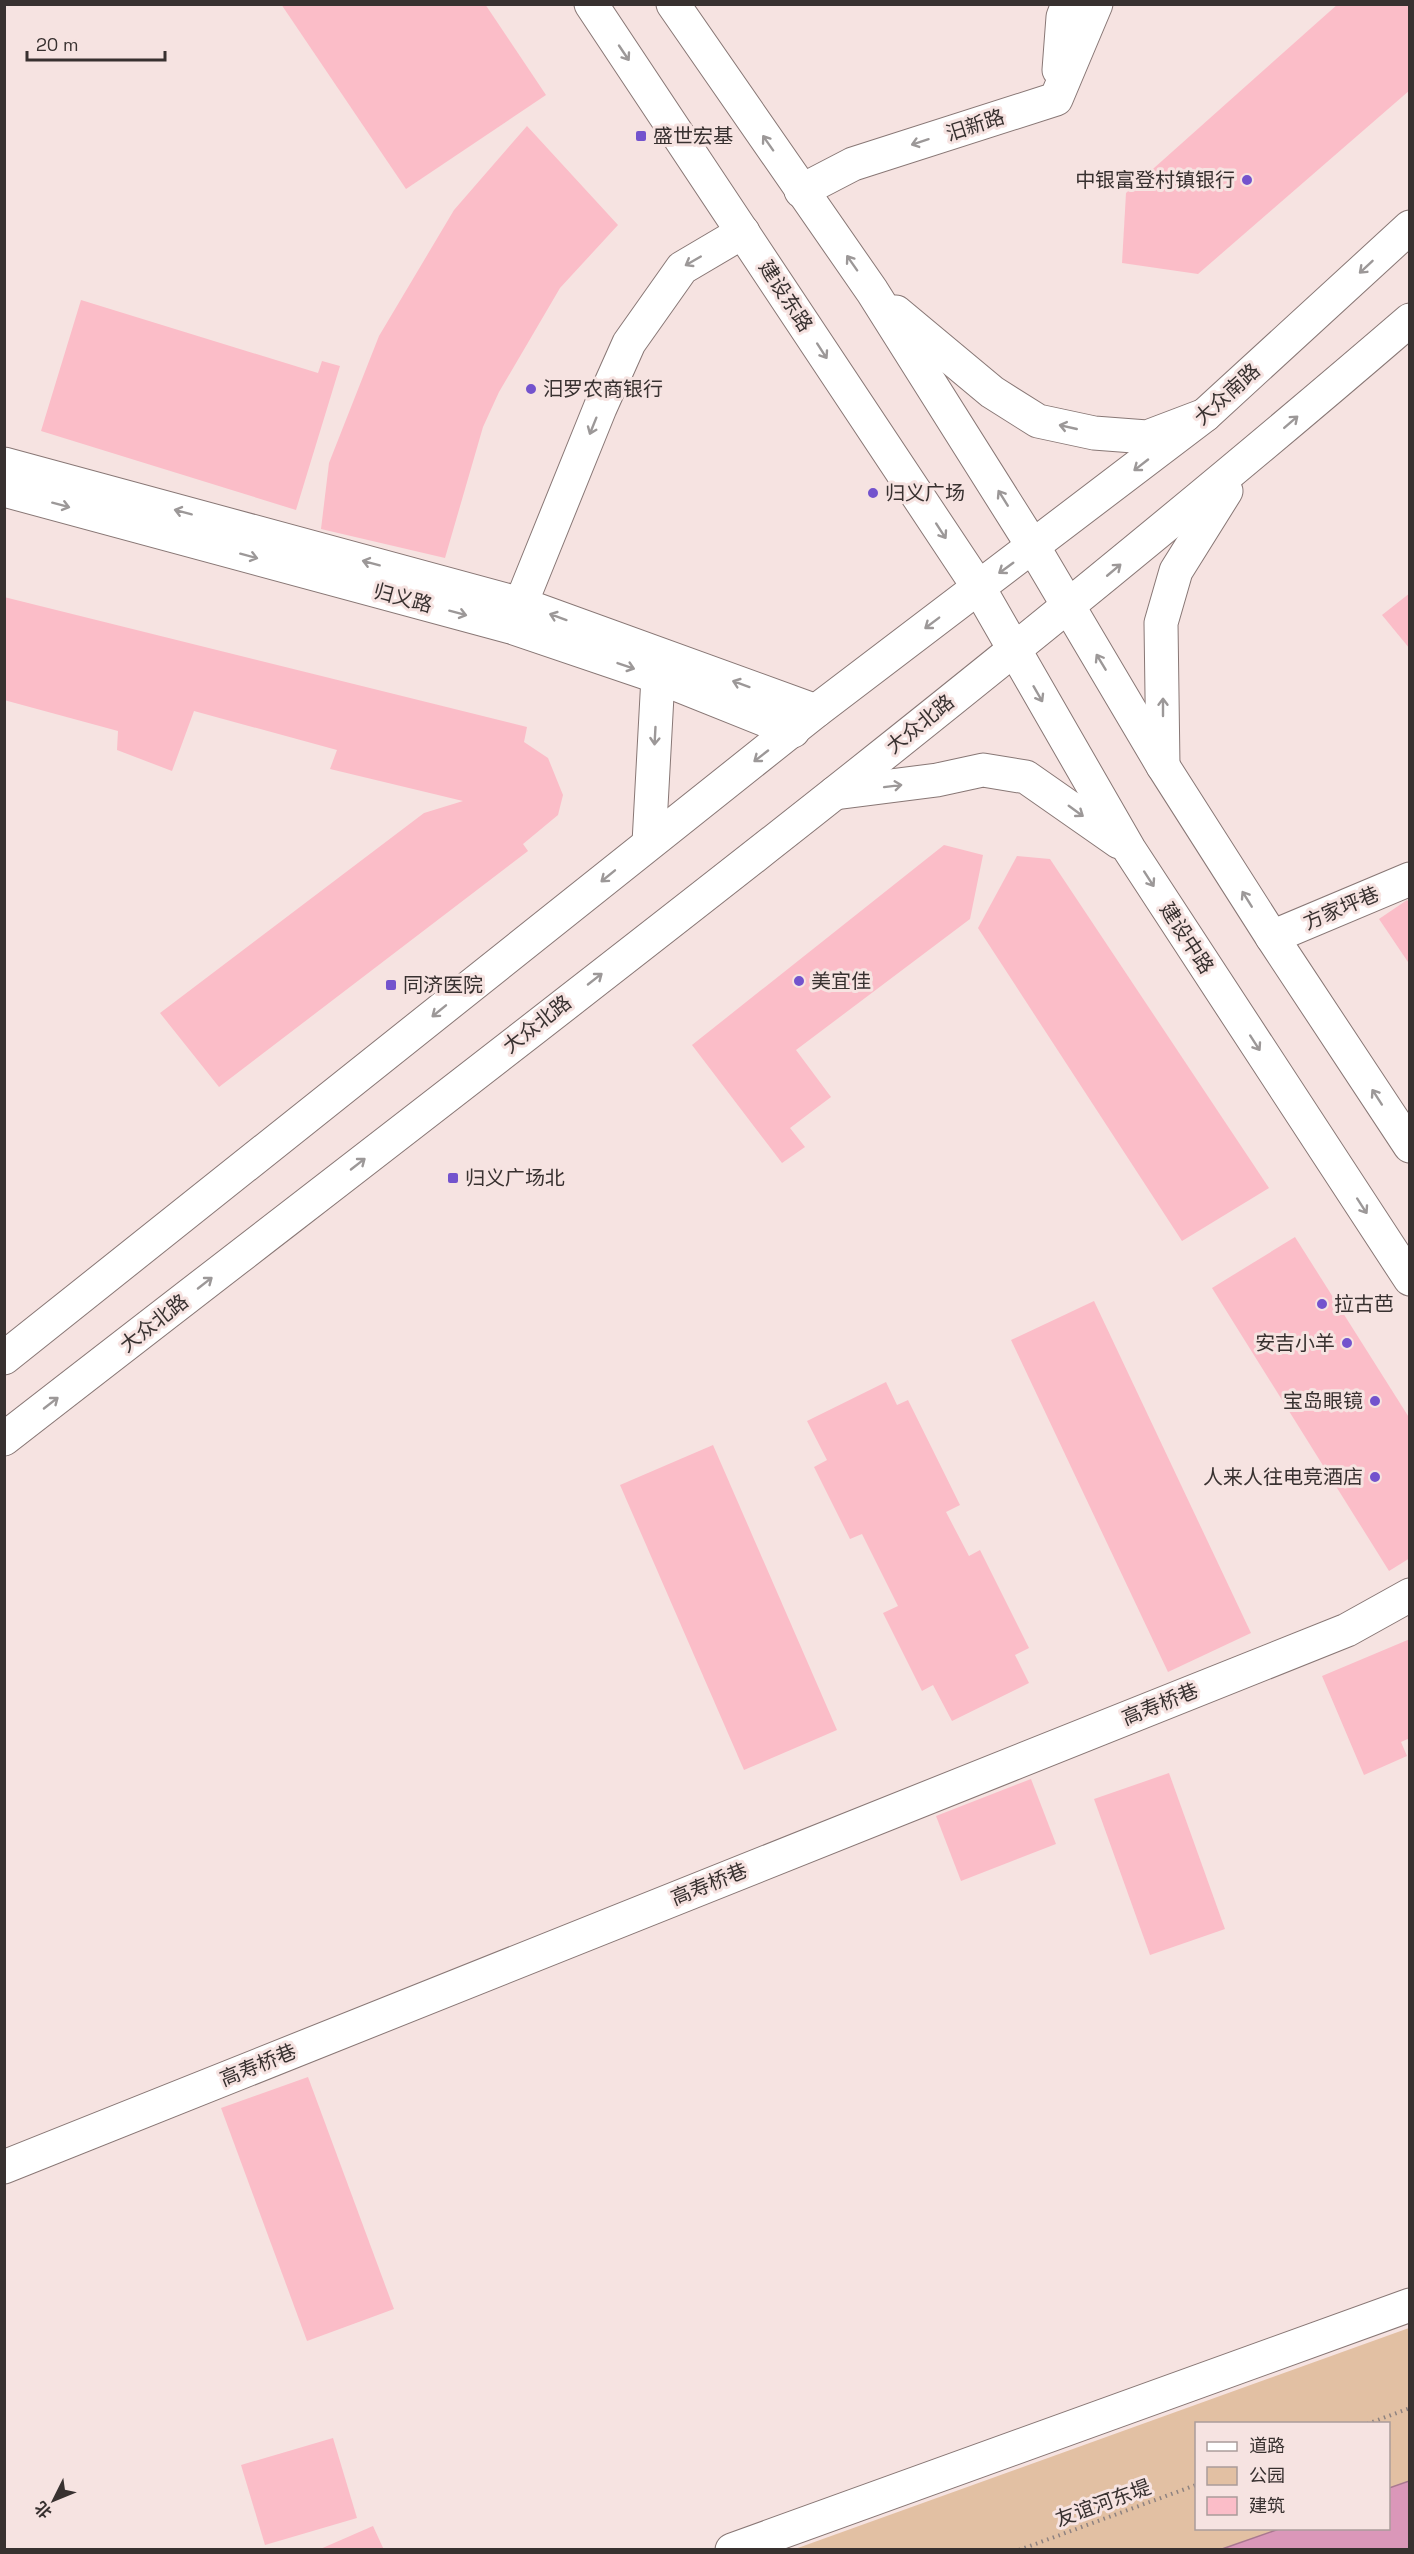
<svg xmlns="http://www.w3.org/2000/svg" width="1414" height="2554" font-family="'Space Grotesk','Noto Sans SC',sans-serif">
<rect width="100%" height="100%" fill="#f6e3e1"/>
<!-- green -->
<path fill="#e2c0a3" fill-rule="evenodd" d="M1409,2328V2549H795ZM1196,2424H1388V2528H1196Z"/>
<!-- water -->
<polygon fill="#da97b9" stroke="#a97890" stroke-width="1.5" points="1409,2481 1409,2549 1222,2549 1279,2529 1388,2528 1389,2488"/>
<!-- building -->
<g fill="#fbbdc8">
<polygon points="281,4 485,4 546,95 406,189"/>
<polygon points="1338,4 1410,4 1410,90 1198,274 1122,263 1126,193"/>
<polygon points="527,126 618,225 560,288 499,392 483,427 445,558 321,529 329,463 379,336 454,210"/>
<polygon points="81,300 318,373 322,361 340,366 296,510 41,431"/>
<polygon points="1410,593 1410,649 1382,615"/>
<polygon points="4,597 527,727 524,742 548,758 563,795 558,815 523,844 528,851 219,1087 160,1013 424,813 463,801 330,769 337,750 194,711 172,771 117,750 118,731 4,700"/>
<polygon points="944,845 983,855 970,919 796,1050 831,1097 790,1128 805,1147 782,1163 692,1045"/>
<polygon points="1017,856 1050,859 1269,1188 1182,1241 978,928"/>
<polygon points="1407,900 1410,903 1410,965 1379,919"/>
<polygon points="1295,1237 1410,1419 1410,1558 1389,1571 1212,1288"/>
<polygon points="1094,1301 1251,1633 1168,1672 1011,1340"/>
<polygon points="886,1382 897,1405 908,1400 960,1505 946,1512 969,1556 980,1550 1029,1648 1015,1655 1029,1683 952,1721 933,1685 922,1691 883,1613 898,1606 862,1534 850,1539 814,1467 827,1460 807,1421"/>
<polygon points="713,1445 837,1730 744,1770 620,1485"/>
<polygon points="1410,1639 1410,1738 1401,1742 1407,1756 1364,1775 1322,1676"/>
<polygon points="1169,1773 1225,1929 1150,1955 1094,1799"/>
<polygon points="1031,1779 1056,1844 961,1881 936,1816"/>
<polygon points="308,2077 394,2309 307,2341 221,2108"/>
<polygon points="333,2438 357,2518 265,2545 241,2465"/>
<polygon points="373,2526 384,2550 318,2550"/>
</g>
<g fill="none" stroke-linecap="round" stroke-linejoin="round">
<!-- street casing -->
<g stroke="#887775" stroke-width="35">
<g id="street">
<polyline points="1272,937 1410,879"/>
<polyline points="4,2167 1347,1630 1410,1595"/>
<polyline points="732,2550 1410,2305"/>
</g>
</g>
<!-- secondary casing -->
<g stroke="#887775" stroke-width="35">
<g id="secondary">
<polyline points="1059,70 1063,17 1068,4"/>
<polyline points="801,191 853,164 1056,99 1096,4"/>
<polyline points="4,464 521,604 816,711"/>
<polyline points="4,490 511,627 658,677 793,731"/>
<polyline points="513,623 600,408 629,343 682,268 743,232"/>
<polyline points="1163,766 1161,623 1176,571 1226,491"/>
<polyline points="649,843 658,677"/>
<polyline points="4,1358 816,711 1205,415 1410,227"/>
<path d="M4,1439C477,1071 956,711 1410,320"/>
</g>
</g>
<!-- primary casing -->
<g stroke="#887775" stroke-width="35">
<g id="primary">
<polyline points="591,4 979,588 1129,849 1410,1279"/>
<polyline points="673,4 872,291 1034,548 1163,766 1272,937 1410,1146"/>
<polyline points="896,312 992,392 1038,421 1094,433 1147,437 1205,415"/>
<polyline points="835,793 937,780 983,770 1026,777 1119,842"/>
</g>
</g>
<!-- path -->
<g stroke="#8e8280" stroke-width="4" stroke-dasharray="1.5 4.5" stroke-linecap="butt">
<polyline points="1367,2424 1410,2408"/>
<polyline points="1019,2550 1196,2485"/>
</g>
<!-- street -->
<use href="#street" stroke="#fff" stroke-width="33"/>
<!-- secondary -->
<use href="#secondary" stroke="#fff" stroke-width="33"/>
<!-- primary -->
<use href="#primary" stroke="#fff" stroke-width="33"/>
</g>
<!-- one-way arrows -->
<defs><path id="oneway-shaft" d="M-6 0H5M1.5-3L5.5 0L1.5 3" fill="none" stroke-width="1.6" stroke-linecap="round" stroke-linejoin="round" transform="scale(1.5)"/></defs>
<g stroke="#9c9898">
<use href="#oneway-shaft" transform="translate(624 53) rotate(56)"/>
<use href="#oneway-shaft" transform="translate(920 142) rotate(162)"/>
<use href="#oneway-shaft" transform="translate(768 143) rotate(-125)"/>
<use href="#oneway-shaft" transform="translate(693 261) rotate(150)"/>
<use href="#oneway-shaft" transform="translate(852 263) rotate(-125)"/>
<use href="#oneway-shaft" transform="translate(1366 267) rotate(137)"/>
<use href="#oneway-shaft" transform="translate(822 351) rotate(57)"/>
<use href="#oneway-shaft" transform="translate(1291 422) rotate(-41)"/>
<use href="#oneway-shaft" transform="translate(593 426) rotate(112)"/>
<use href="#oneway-shaft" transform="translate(1068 427) rotate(-167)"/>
<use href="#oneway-shaft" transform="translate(1141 465) rotate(142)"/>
<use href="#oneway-shaft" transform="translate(1003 498) rotate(-122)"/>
<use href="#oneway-shaft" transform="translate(61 505) rotate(15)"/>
<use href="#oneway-shaft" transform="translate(183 512) rotate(-165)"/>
<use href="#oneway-shaft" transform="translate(941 531) rotate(57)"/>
<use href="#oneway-shaft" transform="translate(249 556) rotate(15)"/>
<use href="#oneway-shaft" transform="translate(371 563) rotate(-165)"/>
<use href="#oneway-shaft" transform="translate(1006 568) rotate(144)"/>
<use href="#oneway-shaft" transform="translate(1114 570) rotate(-40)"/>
<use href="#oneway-shaft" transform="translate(458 613) rotate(15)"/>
<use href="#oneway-shaft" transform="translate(558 617) rotate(-160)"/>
<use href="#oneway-shaft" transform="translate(932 623) rotate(143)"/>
<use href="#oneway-shaft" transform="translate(1101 662) rotate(-121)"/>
<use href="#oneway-shaft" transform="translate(626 666) rotate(19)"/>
<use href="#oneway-shaft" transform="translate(741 684) rotate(-160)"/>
<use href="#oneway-shaft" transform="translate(1038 694) rotate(60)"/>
<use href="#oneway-shaft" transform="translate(1163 707) rotate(-90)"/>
<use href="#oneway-shaft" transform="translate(655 736) rotate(93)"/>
<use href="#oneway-shaft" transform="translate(761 756) rotate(142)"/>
<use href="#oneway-shaft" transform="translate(893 786) rotate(-7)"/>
<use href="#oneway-shaft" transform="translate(1076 811) rotate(36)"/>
<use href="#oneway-shaft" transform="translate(608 876) rotate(141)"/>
<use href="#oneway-shaft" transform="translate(1149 879) rotate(57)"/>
<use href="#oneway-shaft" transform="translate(1247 899) rotate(-122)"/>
<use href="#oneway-shaft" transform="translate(595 979) rotate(-38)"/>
<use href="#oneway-shaft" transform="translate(439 1011) rotate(141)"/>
<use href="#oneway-shaft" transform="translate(1255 1043) rotate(57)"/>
<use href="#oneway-shaft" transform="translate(1377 1097) rotate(-123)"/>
<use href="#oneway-shaft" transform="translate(358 1164) rotate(-38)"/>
<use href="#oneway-shaft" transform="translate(1362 1206) rotate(57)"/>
<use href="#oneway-shaft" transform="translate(205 1283) rotate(-38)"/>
<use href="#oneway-shaft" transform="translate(51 1403) rotate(-38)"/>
</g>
<!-- markers -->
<g fill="#7353cd" stroke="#f6e3e1" stroke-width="2">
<rect x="635" y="130" width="12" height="12" rx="3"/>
<circle cx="1247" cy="180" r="6"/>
<circle cx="531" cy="389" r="6"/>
<circle cx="873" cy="493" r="6"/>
<circle cx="799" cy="981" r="6"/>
<rect x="385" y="979" width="12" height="12" rx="3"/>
<rect x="447" y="1172" width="12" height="12" rx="3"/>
<circle cx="1322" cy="1304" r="6"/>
<circle cx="1347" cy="1343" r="6"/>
<circle cx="1375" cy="1401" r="6"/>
<circle cx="1375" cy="1477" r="6"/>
</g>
<g text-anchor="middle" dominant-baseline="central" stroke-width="6" stroke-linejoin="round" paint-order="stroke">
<!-- street labels -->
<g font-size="20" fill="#383130" stroke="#f6e3e1">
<text transform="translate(975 125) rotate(-18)">汨新路</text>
<text transform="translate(786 296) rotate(57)">建设东路</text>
<text transform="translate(1227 394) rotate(-42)">大众南路</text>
<text transform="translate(403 598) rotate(15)">归义路</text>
<text transform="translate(920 724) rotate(-39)">大众北路</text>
<text transform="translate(1341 908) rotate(-23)">方家坪巷</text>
<text transform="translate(1187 938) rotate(57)">建设中路</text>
<text transform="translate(537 1024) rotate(-38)">大众北路</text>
<text transform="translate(154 1323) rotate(-38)">大众北路</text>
<text transform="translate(1160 1704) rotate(-22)">高寿桥巷</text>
<text transform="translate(709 1884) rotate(-22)">高寿桥巷</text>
<text transform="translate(258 2065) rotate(-22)">高寿桥巷</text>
<text transform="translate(1103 2503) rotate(-20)">友谊河东堤</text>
</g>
<!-- poi labels -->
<g font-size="20" fill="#383130" stroke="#f6e3e1" text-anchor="start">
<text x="653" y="136">盛世宏基</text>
<text x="1235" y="180" text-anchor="end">中银富登村镇银行</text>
<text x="543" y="389">汨罗农商银行</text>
<text x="885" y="493">归义广场</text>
<text x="811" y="981">美宜佳</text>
<text x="403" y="985">同济医院</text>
<text x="465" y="1178">归义广场北</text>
<text x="1334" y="1304">拉古芭</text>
<text x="1335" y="1343" text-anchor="end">安吉小羊</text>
<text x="1363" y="1401" text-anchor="end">宝岛眼镜</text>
<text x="1363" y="1477" text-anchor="end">人来人往电竞酒店</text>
</g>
</g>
<!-- border -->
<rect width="1414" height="2554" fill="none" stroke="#383130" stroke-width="12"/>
<!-- legend -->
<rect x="1195" y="2422" width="195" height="108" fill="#f6e3e1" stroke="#aa9c9a" stroke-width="1.5"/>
<rect x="1207" y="2442" width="30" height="9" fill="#ffffff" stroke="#aa9c9a" stroke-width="1.5"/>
<text x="1249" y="2452" font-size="18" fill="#383130">道路</text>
<rect x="1207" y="2467" width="30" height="18" fill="#e2c0a3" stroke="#aa9c9a" stroke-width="1.5"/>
<text x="1249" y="2482" font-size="18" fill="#383130">公园</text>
<rect x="1207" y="2497" width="30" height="18" fill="#fbbdc8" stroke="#aa9c9a" stroke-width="1.5"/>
<text x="1249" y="2512" font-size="18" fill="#383130">建筑</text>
<!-- north arrow -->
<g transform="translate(54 2500) rotate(227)" stroke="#f6e3e1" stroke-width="4.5" paint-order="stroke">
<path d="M0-4.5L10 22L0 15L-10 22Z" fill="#383130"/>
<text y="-9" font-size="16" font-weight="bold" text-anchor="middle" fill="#383130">北</text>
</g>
<!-- scale -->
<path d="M27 51v9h138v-9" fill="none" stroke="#383130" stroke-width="3"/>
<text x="36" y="51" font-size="18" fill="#383130" stroke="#f6e3e1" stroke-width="4.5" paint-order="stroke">20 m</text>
</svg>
